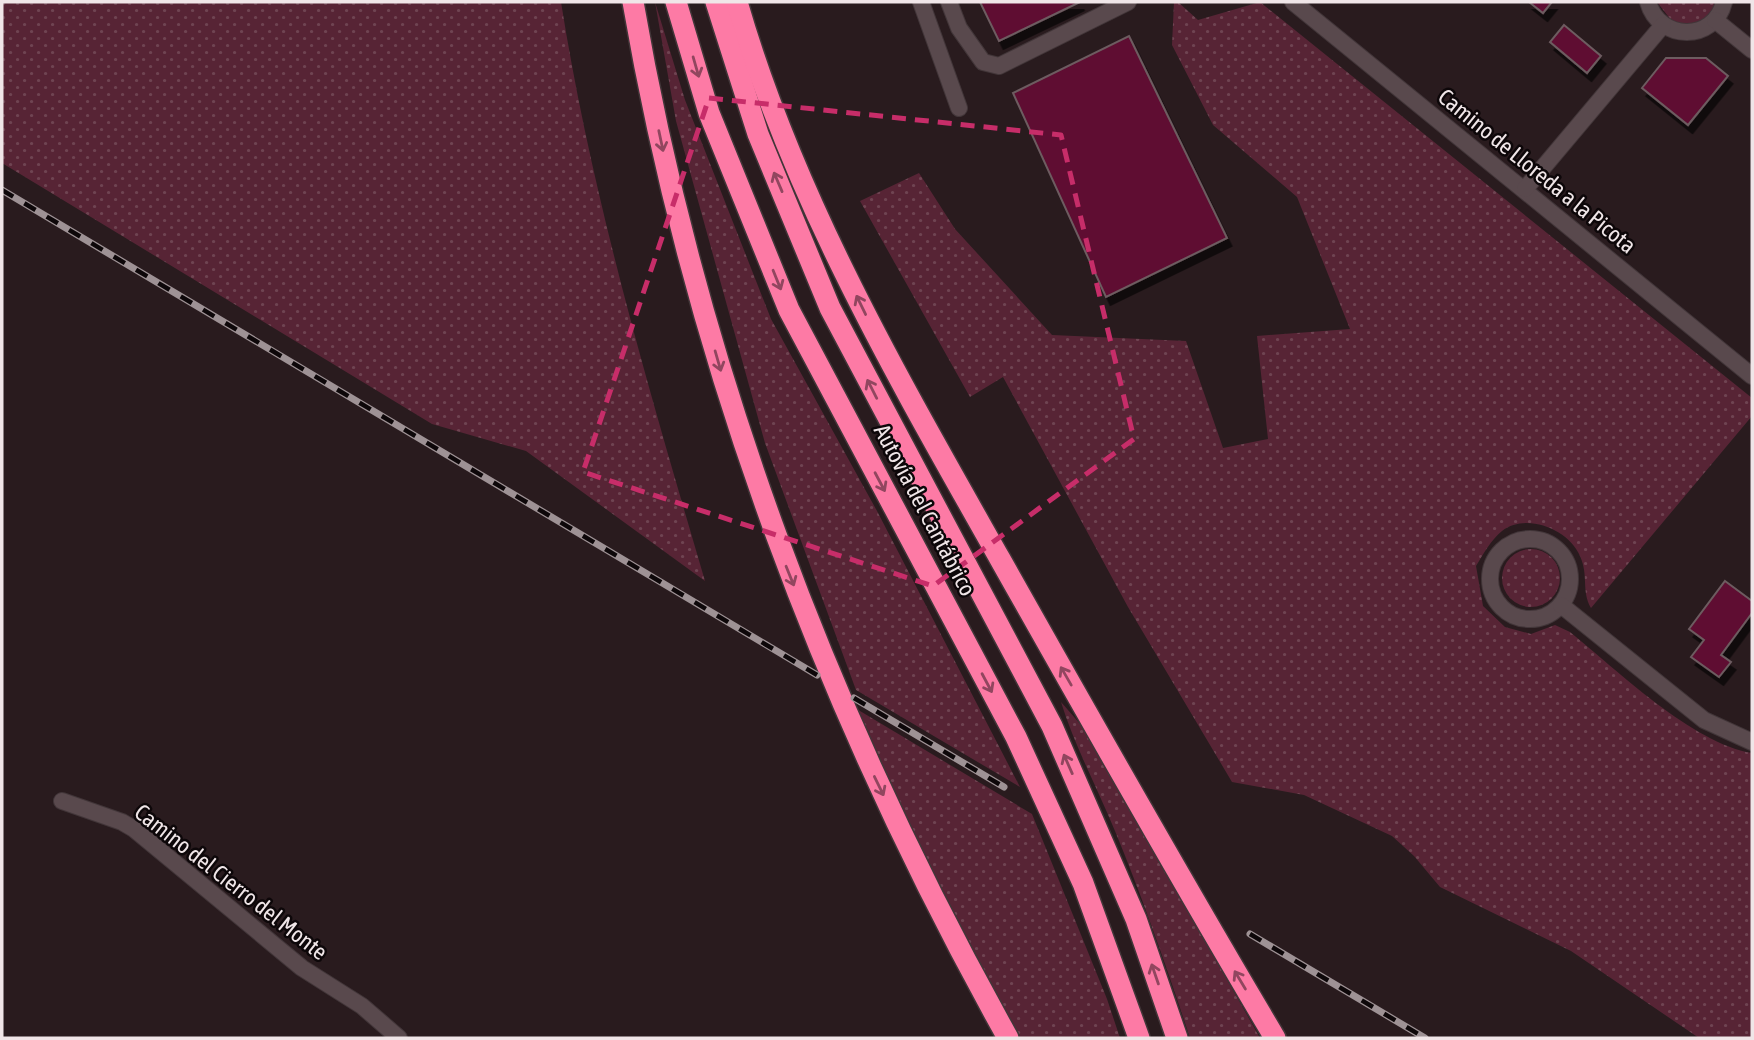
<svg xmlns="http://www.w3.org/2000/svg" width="1754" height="1040" font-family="'Asap Condensed',sans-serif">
<defs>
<pattern id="grass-dots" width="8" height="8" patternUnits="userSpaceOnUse" patternTransform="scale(1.75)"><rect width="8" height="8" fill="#572435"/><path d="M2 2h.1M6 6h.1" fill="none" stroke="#6f4452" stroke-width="1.8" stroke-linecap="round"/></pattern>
<filter id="shadow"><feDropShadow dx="4.5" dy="8" stdDeviation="0" flood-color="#0009"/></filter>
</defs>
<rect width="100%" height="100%" fill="#291b1e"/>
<!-- grass -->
<g fill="url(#grass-dots)">
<path d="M2,2H561C592,198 649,390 705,581L526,451L432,424L2,163Z"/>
<polygon points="655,2 685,100 771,319 877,511 1020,787 856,690 765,443 676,121"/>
<path d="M1174,2H1178L1198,20L1260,2L1752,398V416L1591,608C1581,590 1589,576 1580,556C1569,530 1527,512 1502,531C1491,540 1484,553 1476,566L1483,606L1505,627L1531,634L1555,625L1570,632C1618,671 1692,743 1752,753V1038H1699L1571,951L1440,887L1414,856L1392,836L1304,795L1232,782L1128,607L1003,377L970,397L860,201L919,173L955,229L1052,335L1186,341L1223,448L1268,439L1257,336L1350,329L1297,197L1213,125L1172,45Z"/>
<path d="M1657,2H1717C1709,23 1690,28 1671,20Z"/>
<circle cx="1531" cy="578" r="29"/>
<path d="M1061,702L1088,733L1260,1038H1190C1167,968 1143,899 1115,831C1097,787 1075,747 1061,702Z"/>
<polygon points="855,708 1032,814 1107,999 1120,1038 1019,1038 932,870"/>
</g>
<!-- building -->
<g fill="#5f0d30" stroke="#6d5b60" stroke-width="2" filter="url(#shadow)">
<polygon points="980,2 1080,2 999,41"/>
<polygon points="1529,2 1552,2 1543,13"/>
<polygon points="1564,25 1601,56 1587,73 1550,42"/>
<polygon points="1129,36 1227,238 1106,297 1013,93"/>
<polygon points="1666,58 1706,58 1728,76 1688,125 1642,88"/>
<polygon points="1725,581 1752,601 1752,613 1721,655 1731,662 1719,677 1691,657 1704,640 1689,629"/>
</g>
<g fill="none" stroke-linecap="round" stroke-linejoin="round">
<!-- minor casing -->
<g stroke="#423639" stroke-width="18">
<g id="minor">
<polyline points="921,2 959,108"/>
<polyline points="949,2 959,28 983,62 999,66 1128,2"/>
<polyline points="1293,2 1752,376"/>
<path d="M1648,2C1659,41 1714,43 1724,2"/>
<polyline points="1715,20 1752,50"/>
<polyline points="1525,189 1663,25"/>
<circle cx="1530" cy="579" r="40"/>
<polyline points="1561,605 1704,720 1752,742"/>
<polyline points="62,801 122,822 134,829 302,968 362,1006 399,1038"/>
</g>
</g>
<!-- highway casing -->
<g stroke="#423639" stroke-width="24">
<g id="highway">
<path d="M633,2C696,367 828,716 1008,1038"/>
<polyline points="676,2 709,113 789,310 1016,737 1083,883 1139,1038"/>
<polyline points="716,2 758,134 830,308 1052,726 1136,919 1177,1038"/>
<path d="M737,2C794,200 899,380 1000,559C1090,719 1181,880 1275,1038"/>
</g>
</g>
<!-- minor -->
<use href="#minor" stroke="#59494d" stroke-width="16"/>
<!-- highway -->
<use href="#highway" stroke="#fd7aa5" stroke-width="21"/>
<!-- rail casing -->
<g stroke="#9e9295" stroke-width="7">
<g id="rail">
<polyline points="2,190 817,675"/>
<polyline points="854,698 1004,787"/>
<polyline points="1250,934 1425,1038"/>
</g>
</g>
<!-- rail -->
<use href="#rail" stroke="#0d0709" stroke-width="4.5" stroke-dasharray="13" stroke-linecap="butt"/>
</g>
<!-- one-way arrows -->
<defs><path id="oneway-shaft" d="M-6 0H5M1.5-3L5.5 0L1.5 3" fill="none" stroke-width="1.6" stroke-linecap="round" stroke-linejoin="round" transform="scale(1.75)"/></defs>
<g stroke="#91465f">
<use href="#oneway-shaft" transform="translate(696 67) rotate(74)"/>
<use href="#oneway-shaft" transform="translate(661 141) rotate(78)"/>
<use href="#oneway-shaft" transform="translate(778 182) rotate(-113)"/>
<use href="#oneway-shaft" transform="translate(777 280) rotate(68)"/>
<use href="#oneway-shaft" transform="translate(861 305) rotate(-116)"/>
<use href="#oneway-shaft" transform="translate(718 361) rotate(74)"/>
<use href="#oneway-shaft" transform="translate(872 389) rotate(-117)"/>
<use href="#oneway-shaft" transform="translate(880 482) rotate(62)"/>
<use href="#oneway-shaft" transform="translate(790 576) rotate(68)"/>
<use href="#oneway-shaft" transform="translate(1066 676) rotate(-120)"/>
<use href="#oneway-shaft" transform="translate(987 683) rotate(62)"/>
<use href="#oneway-shaft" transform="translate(1068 764) rotate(-114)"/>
<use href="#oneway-shaft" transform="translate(879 786) rotate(64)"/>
<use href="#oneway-shaft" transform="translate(1155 974) rotate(-109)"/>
<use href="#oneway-shaft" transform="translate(1240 980) rotate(-121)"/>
</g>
<!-- marked area -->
<path fill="none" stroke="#c72d69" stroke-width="5" stroke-dasharray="14 9" stroke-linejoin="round" d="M709,98L1061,135L1134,439L933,586L583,472Z"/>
<g text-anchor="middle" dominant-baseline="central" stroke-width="5" stroke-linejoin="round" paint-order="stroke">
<!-- street labels -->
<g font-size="23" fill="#f0e6e8" stroke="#0d0709">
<text transform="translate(1537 171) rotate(39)">Camino de Lloreda a la Picota</text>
<text transform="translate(925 510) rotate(62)">Autovía del Cantábrico</text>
<text transform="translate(231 882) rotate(38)">Camino del Cierro del Monte</text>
</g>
</g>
<!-- border -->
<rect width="1754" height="1040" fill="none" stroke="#f0e6e8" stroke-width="7"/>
</svg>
